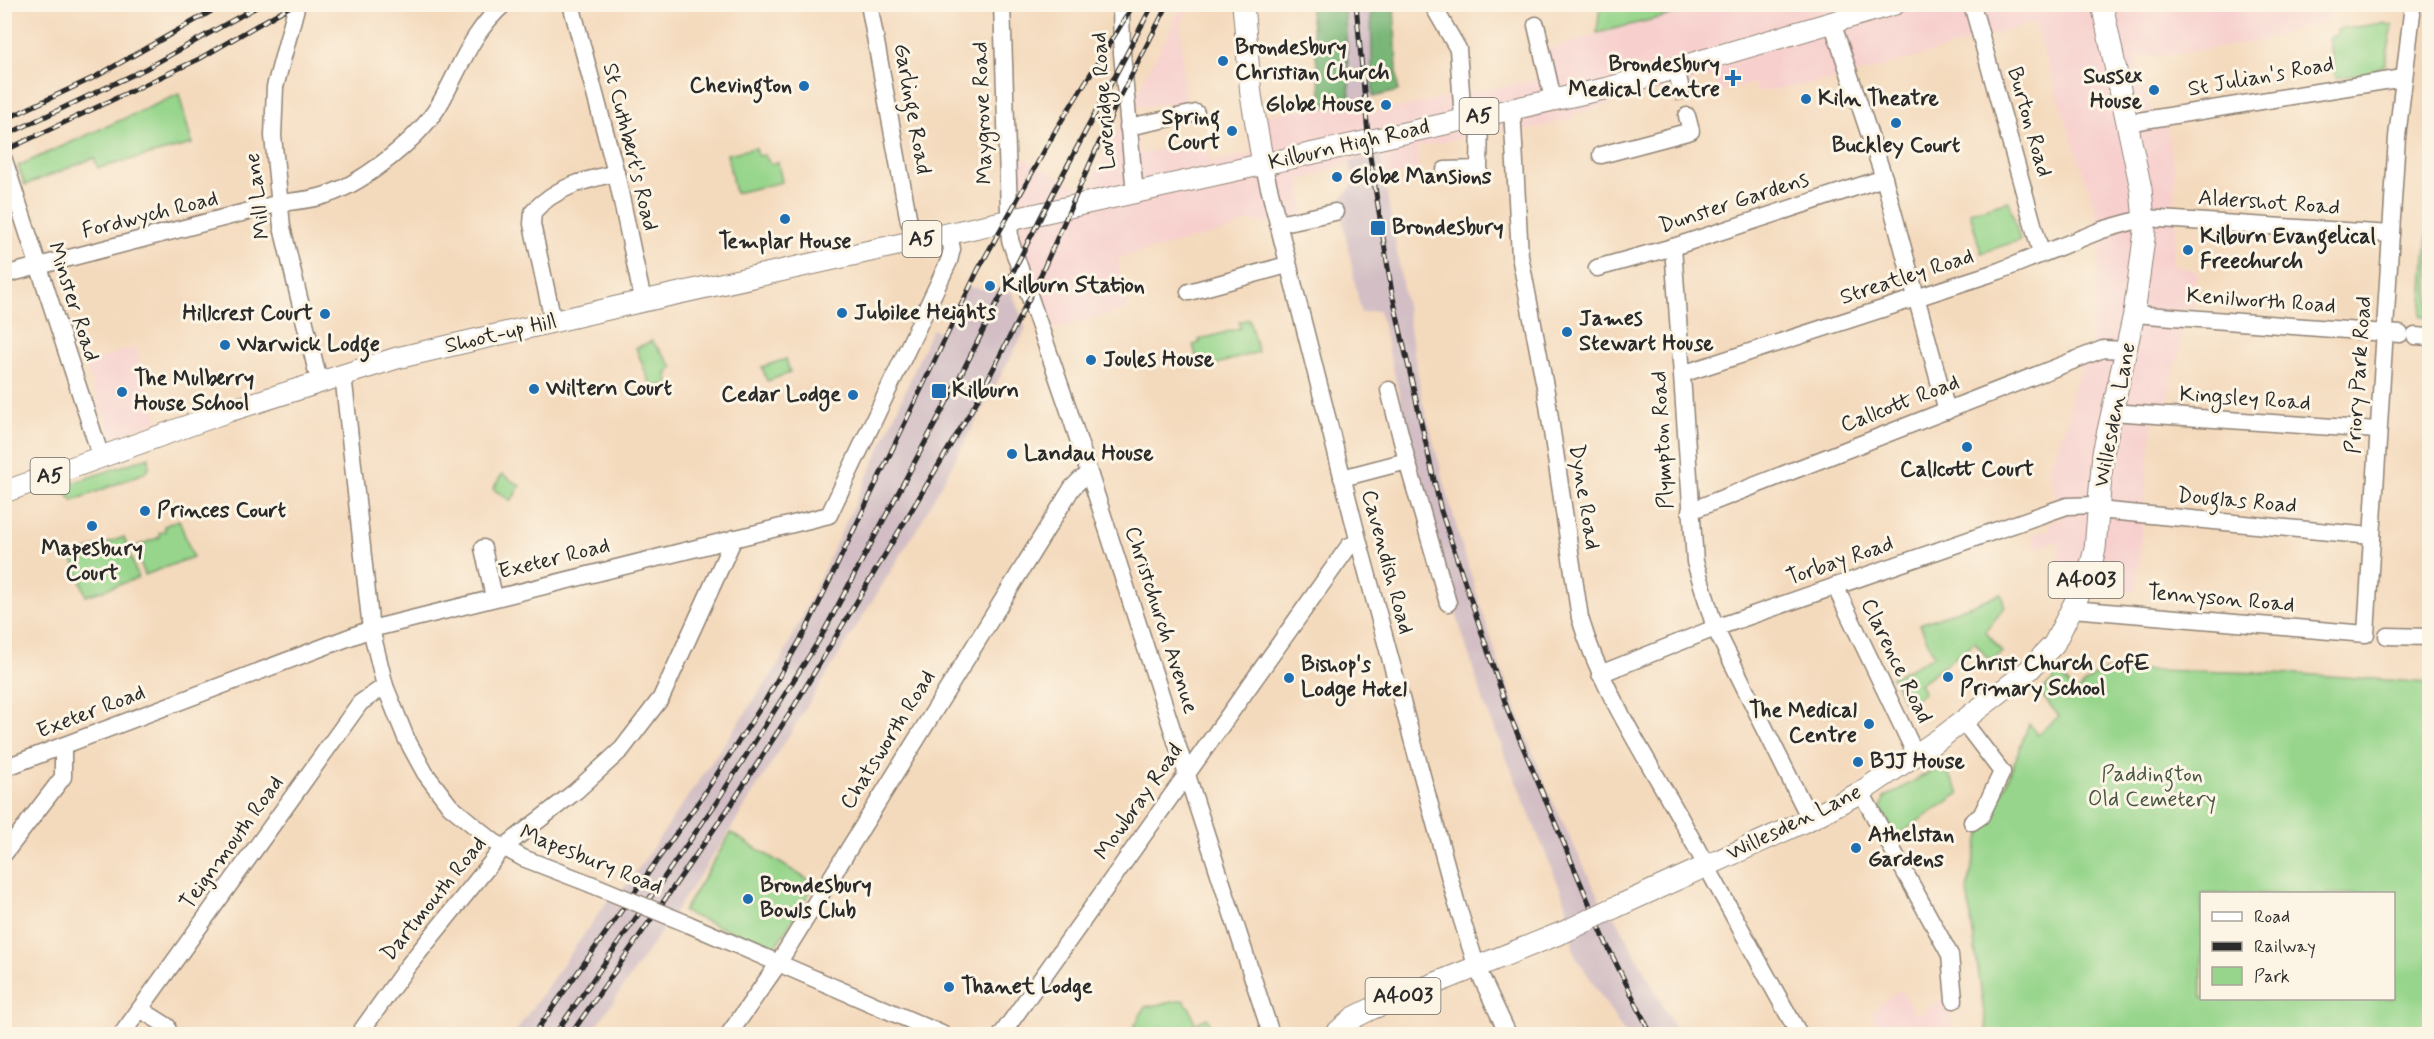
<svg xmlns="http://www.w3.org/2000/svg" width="2434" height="1039" font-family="Mynerve,sans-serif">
<rect width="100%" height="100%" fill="#fcf5e5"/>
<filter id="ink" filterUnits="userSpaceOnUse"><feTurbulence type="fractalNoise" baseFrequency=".0167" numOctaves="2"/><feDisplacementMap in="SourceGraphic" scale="12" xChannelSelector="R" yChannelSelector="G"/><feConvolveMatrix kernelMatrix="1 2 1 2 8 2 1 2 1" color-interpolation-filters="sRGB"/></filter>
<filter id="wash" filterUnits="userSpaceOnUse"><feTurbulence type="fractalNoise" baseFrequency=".008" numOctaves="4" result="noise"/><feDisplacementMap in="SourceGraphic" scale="24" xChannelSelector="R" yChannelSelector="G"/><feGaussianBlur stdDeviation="1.35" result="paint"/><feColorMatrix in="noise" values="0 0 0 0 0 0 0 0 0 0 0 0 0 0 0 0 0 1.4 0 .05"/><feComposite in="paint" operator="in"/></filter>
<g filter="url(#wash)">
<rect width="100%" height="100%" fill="#f4dabd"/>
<!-- built -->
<g fill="#f7d0ce">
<polygon points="1846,4 1847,8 1856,4 2345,5 2345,10 2334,12 2324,24 2304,27 2265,40 2177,54 2135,57 2143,78 2148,105 2167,131 2175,173 2176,232 2172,263 2199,273 2195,280 2193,305 2196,308 2184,308 2179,355 2170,383 2168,407 2154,407 2136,591 2109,593 2058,568 2059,541 2036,549 2032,535 2050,529 2049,522 2062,518 2049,467 2068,421 2071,393 2090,345 2102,230 2034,23 1841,79 1757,92 1754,83 1718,92 1713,76 1574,114 1571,119 1510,134 1508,129 1417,147 1419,171 1383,178 1380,154 1350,162 1300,181 1305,213 1263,224 1253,220 1235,226 1235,229 1118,258 1127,309 1045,332 1022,260 1018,156 1088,192 1098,168 1183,5 1190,5 1181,23 1184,103 1134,106 1140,154 1205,138 1211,163 1251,154 1246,119 1368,98 1372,113 1535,80 1538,53 1625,26 1693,11 1692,5"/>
<polygon points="136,347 158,421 110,437 85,364"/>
<polygon points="1901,989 1916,1016 1947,996 1954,1034 1884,1034 1871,1012"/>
</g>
<!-- industrial -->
<g fill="#d2bec4">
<polygon points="1344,5 1371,5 1373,97 1350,101"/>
<polygon points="1380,154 1422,399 1459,537 1498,661 1546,787 1600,900 1617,920 1678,1034 1625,1034 1574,953 1566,903 1485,706 1440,563 1379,310 1361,313 1339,201 1354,184 1350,162"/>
<polygon points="965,287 1012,292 1026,329 920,524 724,840 591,1034 514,1034 606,903 627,885 781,661 878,454 932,329 941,333"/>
</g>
<!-- green -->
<g fill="#96d58b" stroke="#60805b" stroke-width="1.5" fill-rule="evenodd">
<polygon points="1600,5 1681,5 1683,12 1597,33"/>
<polygon points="2383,23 2393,26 2385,65 2368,73 2336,78 2329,37 2337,35 2337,30"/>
<polygon points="179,94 192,144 98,168 94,158 25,185 18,166"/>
<polygon points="756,148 758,156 764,155 771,164 778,162 782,182 735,193 727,154"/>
<polygon points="2009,201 2020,240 1981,253 1970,212"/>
<polygon points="2429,203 2429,311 2427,317 2421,317"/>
<polygon points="1249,319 1258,352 1200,369 1193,345 1200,343 1199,340 1240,328 1239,322"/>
<polygon points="652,341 673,367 667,374 669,383 657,387 649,381 636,348"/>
<polygon points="786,359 790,373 767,381 762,367"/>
<polygon points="149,457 149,468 144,473 73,501 60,487"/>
<polygon points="502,474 520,486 511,501 493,489"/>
<polygon points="179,520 193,557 145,575 134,547 160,537 159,533 165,531 164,526"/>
<polygon points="124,537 138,578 86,596 72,556"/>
<polygon points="2001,594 2005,607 1985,631 2002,652 1990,662 1975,642 1919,684 1924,692 1906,706 1892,677 1934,656 1920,624"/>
<path d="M2114,669L2301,674L2429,683V1034H1987L1967,890L1978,841L2004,789L2029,724L2038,734L2059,716L2040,693L2054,680L2055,670L2076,692L2096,675ZM2202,894H2394V998H2202Z"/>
<polygon points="1942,765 1960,793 1896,836 1881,809 1884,798"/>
<polygon points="731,833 815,884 776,946 769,947 683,912"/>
<polygon points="1183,1000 1190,1008 1195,1024 1207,1018 1215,1034 1130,1034 1145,1007"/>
</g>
<!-- forest -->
<g fill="#78b677" stroke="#527051" stroke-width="1.5">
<polygon points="1309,5 1344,5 1350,101 1323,107"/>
<polygon points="1371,5 1394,5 1398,91 1373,97"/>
</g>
</g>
<g filter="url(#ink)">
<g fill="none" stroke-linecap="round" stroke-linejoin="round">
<!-- minor-tunnel -->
<polyline stroke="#ccb7a0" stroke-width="16" stroke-dasharray="16 8" stroke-linecap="butt" points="1680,85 1687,116"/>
<!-- minor casing -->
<g stroke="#908274" stroke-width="19">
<g id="minor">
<polyline points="297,4 275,87 273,136 282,227 319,381"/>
<polyline points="571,4 616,173 643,301"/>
<polyline points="869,4 909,222"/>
<polyline points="1002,4 1010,240 1068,408 1271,1034"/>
<polyline points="1121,4 1122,53 1135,194"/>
<polyline points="1432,4 1458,49 1463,120"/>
<polyline points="1972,4 2041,253"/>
<polyline points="1832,22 1884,178 1947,411"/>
<polyline points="1536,25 1553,99"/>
<polyline points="1676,68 1680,85"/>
<path d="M1512,108L1520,256L1546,392L1580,618C1601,689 1642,750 1678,814C1718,887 1758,961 1799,1034"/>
<polyline points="2126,123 2403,78"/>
<polyline points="1128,127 1196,113"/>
<polyline points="1601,155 1691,131 1687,116"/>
<polyline points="4,160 101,457"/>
<polyline points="1263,164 1359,543 1456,901 1477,968 1508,1034"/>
<polyline points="1445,170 1479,169 1480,116"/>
<polyline points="1278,224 1335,212"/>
<polyline points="1673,247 1695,562 1715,628 1810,819"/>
<polyline points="1597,268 1673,247 1884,178"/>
<path d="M4,275L280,203C295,201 312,200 326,195C364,183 423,136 442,100C462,64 472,32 504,4"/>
<polyline points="1189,292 1287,265"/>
<polyline points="2134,314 2400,334"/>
<path d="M553,321L532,224L533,212C555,187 585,180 616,173"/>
<polyline points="2415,336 2430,337"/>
<polyline points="343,374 371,629 385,686 406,738 425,773 450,806 494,842 523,858 588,883"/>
<polyline points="1682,374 1999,271 2102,230 2145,218 2391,234"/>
<polyline points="1389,390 1407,461"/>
<polyline points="2111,412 2377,430"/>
<polyline points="1342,478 1407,461 1448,603"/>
<polyline points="2098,510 2372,536"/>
<polyline points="1690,511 2103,349 2127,350"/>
<polyline points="483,548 494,597"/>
<polyline points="1835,586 1916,755"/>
<polyline points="2072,609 2366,634 2397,137 2412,13"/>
<polyline points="2387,636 2430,637"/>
<polyline points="1600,674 1715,628 2067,506 2098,505"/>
<polyline points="1963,721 2002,772 1981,816 1972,822"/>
<polyline points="4,768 371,629 829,515 949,261 952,249 949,234"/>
<polyline points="1861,792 1950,955 1954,1000"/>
<polyline points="4,854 63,777 63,747"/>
<polyline points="688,924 942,1034"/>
<polyline points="140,1009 167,1026 168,1034"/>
<polyline points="122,1034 360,703 385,686"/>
<polyline points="359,1034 407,967 503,848 576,791 622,749 661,698 734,538"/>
<polyline points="729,1034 774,970 1072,488 1081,479 1090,476"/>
<polyline points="1002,1034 1349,546 1359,543"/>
</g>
</g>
<!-- major casing -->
<g stroke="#908274" stroke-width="23">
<g id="major">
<polyline points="1243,4 1251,95 1263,164"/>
<polyline points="4,492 229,411 397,358 621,306 1608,88 1895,4"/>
<polyline points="1616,907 1810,819 1861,792 1942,737 2029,670 2054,644 2088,576 2095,549 2103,453 2134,314 2145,231 2141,189 2102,4"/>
<polyline points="1335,1034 1353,1018 1371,1009 1566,931"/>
</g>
</g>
<!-- minor -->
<use href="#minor" stroke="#fff" stroke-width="16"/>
<!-- major -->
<use href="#major" stroke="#fff" stroke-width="21"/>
<!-- rail casing -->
<g stroke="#2b2b2b" stroke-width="5">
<g id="rail">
<polyline points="1356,4 1370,156 1392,293 1441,511 1509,714 1606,943 1651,1034"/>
<polyline points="4,120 97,76 224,4"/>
<polyline points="4,136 145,69 262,4"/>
<polyline points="4,151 199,59 294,4"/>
<polyline points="534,1034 702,797 765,701 806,630 978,270 1057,128 1134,4"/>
<polyline points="555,1034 716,803 821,637 951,394 1053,193 1153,4"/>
<polyline points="571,1034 728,809 790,713 977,401 1039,279 1115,107 1168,4"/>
</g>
</g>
<!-- rail -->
<use href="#rail" stroke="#fcf5e5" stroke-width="3" stroke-dasharray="9" stroke-linecap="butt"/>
<!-- minor-bridge casing -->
<g stroke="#908274" stroke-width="19" stroke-linecap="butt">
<polyline id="minor-bridge" points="588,883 688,924"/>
</g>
<!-- major-bridge casing -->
<g stroke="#908274" stroke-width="23" stroke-linecap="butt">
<polyline id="major-bridge" points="1566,931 1616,907"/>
</g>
<!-- minor-bridge -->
<use href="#minor-bridge" stroke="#fff" stroke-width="16"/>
<!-- major-bridge -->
<use href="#major-bridge" stroke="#fff" stroke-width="21"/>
</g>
</g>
<!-- markers -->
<g fill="#1f6fb2" stroke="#fcf5e5" stroke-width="2">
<circle cx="1223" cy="61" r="6"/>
<path d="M1730 69h6v6h6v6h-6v6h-6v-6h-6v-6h6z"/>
<circle cx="804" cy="86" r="6"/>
<circle cx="2154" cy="90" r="6"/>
<circle cx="1806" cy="99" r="6"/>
<circle cx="1386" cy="105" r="6"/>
<circle cx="1896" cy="123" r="6"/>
<circle cx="1232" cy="131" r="6"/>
<circle cx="1337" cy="177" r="6"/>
<circle cx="785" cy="219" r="6"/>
<rect x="1370" y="220" width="16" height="16" rx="3"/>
<circle cx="2188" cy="250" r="6"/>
<circle cx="990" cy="286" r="6"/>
<circle cx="842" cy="313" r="6"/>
<circle cx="325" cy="314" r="6"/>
<circle cx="1567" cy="332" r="6"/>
<circle cx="225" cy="345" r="6"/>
<circle cx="1091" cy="360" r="6"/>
<circle cx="534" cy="389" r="6"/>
<rect x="931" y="383" width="16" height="16" rx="3"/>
<circle cx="122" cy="392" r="6"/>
<circle cx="853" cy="395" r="6"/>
<circle cx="1967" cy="447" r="6"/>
<circle cx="1012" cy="454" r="6"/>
<circle cx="145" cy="511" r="6"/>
<circle cx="92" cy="526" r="6"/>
<circle cx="1948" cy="677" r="6"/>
<circle cx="1289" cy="678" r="6"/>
<circle cx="1869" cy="724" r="6"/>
<circle cx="1858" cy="762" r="6"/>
<circle cx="1856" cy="848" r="6"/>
<circle cx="748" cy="899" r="6"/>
<circle cx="949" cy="987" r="6"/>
</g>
<g text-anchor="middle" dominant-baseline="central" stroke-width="6" stroke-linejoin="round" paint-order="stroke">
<!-- shield labels -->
<g fill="#fcf5e5" stroke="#6a6863" stroke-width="1.5">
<rect x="1459.5" y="98" width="39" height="36" rx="4.5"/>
<rect x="902.5" y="221" width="39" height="36" rx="4.5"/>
<rect x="30.5" y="458" width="39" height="36" rx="4.5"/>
<rect x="2048.5" y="562" width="75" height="36" rx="4.5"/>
<rect x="1365.5" y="978" width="75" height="36" rx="4.5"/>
</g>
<g font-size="21" font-weight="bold" fill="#2b2b2b">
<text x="1479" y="116">A5</text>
<text x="922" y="239">A5</text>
<text x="50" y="476">A5</text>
<text x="2086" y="580">A4003</text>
<text x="1403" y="996">A4003</text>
</g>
<!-- poi labels -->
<g font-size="22" font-weight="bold" fill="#2b2b2b" stroke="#fcf5e5" text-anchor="start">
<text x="1235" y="48">Brondesbury<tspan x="1235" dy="25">Christian Church</tspan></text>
<text x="1720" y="65" text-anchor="end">Brondesbury<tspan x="1720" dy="25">Medical Centre</tspan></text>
<text x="2142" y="77" text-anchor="end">Sussex<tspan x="2142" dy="25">House</tspan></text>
<text x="792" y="86" text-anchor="end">Chevington</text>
<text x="1818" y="99">Kiln Theatre</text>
<text x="1374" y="105" text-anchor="end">Globe House</text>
<text x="1220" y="118" text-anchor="end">Spring<tspan x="1220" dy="25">Court</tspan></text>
<text x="1896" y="146" text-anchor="middle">Buckley Court</text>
<text x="1349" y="177">Globe Mansions</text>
<text x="1392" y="228">Brondesbury</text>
<text x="2200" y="237">Kilburn Evangelical<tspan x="2200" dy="25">Freechurch</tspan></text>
<text x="785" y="242" text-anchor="middle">Templar House</text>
<text x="1002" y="286">Kilburn Station</text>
<text x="854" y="313">Jubilee Heights</text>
<text x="313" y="314" text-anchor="end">Hillcrest Court</text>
<text x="1579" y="319">James<tspan x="1579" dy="25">Stewart House</tspan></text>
<text x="237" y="345">Warwick Lodge</text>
<text x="1103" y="360">Joules House</text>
<text x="134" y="379">The Mulberry<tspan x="134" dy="25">House School</tspan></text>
<text x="546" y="389">Wiltern Court</text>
<text x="952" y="391">Kilburn</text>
<text x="841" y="395" text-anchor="end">Cedar Lodge</text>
<text x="1024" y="454">Landau House</text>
<text x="1967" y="470" text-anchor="middle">Callcott Court</text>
<text x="157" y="511">Princes Court</text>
<text x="92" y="549" text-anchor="middle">Mapesbury<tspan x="92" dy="25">Court</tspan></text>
<text x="1960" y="664">Christ Church CofE<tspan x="1960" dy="25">Primary School</tspan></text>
<text x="1301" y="665">Bishop's<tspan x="1301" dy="25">Lodge Hotel</tspan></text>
<text x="1857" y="711" text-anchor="end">The Medical<tspan x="1857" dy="25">Centre</tspan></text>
<text x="1870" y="762">BJJ House</text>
<text x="1868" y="835">Athelstan<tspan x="1868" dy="25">Gardens</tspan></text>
<text x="760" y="886">Brondesbury<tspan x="760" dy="25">Bowls Club</tspan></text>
<text x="961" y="987">Thanet Lodge</text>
</g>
<!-- street labels -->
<g font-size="22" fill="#2b2b2b" stroke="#fcf5e5">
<text transform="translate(2261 77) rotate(-10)">St Julian's Road</text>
<text transform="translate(1104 101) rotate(-94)">Loveridge Road</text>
<text transform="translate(912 109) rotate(80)">Garlinge Road</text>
<text transform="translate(983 113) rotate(-92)">Maygrove Road</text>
<text transform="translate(2029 122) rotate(74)">Burton Road</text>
<text transform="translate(1349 145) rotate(-13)">Kilburn High Road</text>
<text transform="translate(630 147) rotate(76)">St Cuthbert's Road</text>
<text transform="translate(258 196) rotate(-97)">Mill Lane</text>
<text transform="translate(1734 203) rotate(-18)">Dunster Gardens</text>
<text transform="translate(2269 203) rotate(4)">Aldershot Road</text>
<text transform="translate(150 215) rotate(-14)">Fordwych Road</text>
<text transform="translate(1907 277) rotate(-18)">Streatley Road</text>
<text transform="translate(2261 301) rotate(4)">Kenilworth Road</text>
<text transform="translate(73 302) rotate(72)">Minster Road</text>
<text transform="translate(501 334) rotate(-13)">Shoot-up Hill</text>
<text transform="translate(2359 375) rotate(-86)">Priory Park Road</text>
<text transform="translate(2245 399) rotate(4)">Kingsley Road</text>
<text transform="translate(1900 404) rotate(-21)">Callcott Road</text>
<text transform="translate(2115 415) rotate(-79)">Willesden Lane</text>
<text transform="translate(1663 440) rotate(-93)">Plympton Road</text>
<text transform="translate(1584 497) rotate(81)">Dyne Road</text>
<text transform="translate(2237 501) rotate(5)">Douglas Road</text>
<text transform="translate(554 559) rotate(-14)">Exeter Road</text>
<text transform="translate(1840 561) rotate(-19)">Torbay Road</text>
<text transform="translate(1387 562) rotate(75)">Cavendish Road</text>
<text transform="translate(2221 599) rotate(5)">Tennyson Road</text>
<text transform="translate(1161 620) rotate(72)">Christchurch Avenue</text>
<text transform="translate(1896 661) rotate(64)">Clarence Road</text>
<text transform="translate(91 712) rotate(-21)">Exeter Road</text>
<text transform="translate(888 740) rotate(-58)">Chatsworth Road</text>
<text transform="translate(1139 802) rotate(-55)">Mowbray Road</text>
<text transform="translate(1794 823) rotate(-26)">Willesden Lane</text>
<text transform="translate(232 843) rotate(-54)">Teignmouth Road</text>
<text transform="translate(591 860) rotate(22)">Mapesbury Road</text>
<text transform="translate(434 899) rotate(-51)">Dartmouth Road</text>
</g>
<!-- park labels -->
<g font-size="22" fill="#465643" stroke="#fcf5e5">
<text x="2152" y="775">Paddington<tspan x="2152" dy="25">Old Cemetery</tspan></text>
</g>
</g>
<!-- margin -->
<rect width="2434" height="1039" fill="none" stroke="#fcf5e5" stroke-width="24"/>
<!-- legend -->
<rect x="2200" y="892" width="195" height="108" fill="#fcf5e5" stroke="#a8a49b" stroke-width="1.5"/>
<rect x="2212" y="912" width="30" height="9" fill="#ffffff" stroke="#a8a49b" stroke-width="1.5"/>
<text x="2254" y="922" font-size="18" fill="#2b2b2b">Road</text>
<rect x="2212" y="942" width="30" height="9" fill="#2b2b2b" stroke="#a8a49b" stroke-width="1.5"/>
<text x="2254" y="952" font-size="18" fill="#2b2b2b">Railway</text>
<rect x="2212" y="967" width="30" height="18" fill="#96d58b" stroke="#a8a49b" stroke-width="1.5"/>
<text x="2254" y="982" font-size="18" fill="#2b2b2b">Park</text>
</svg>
